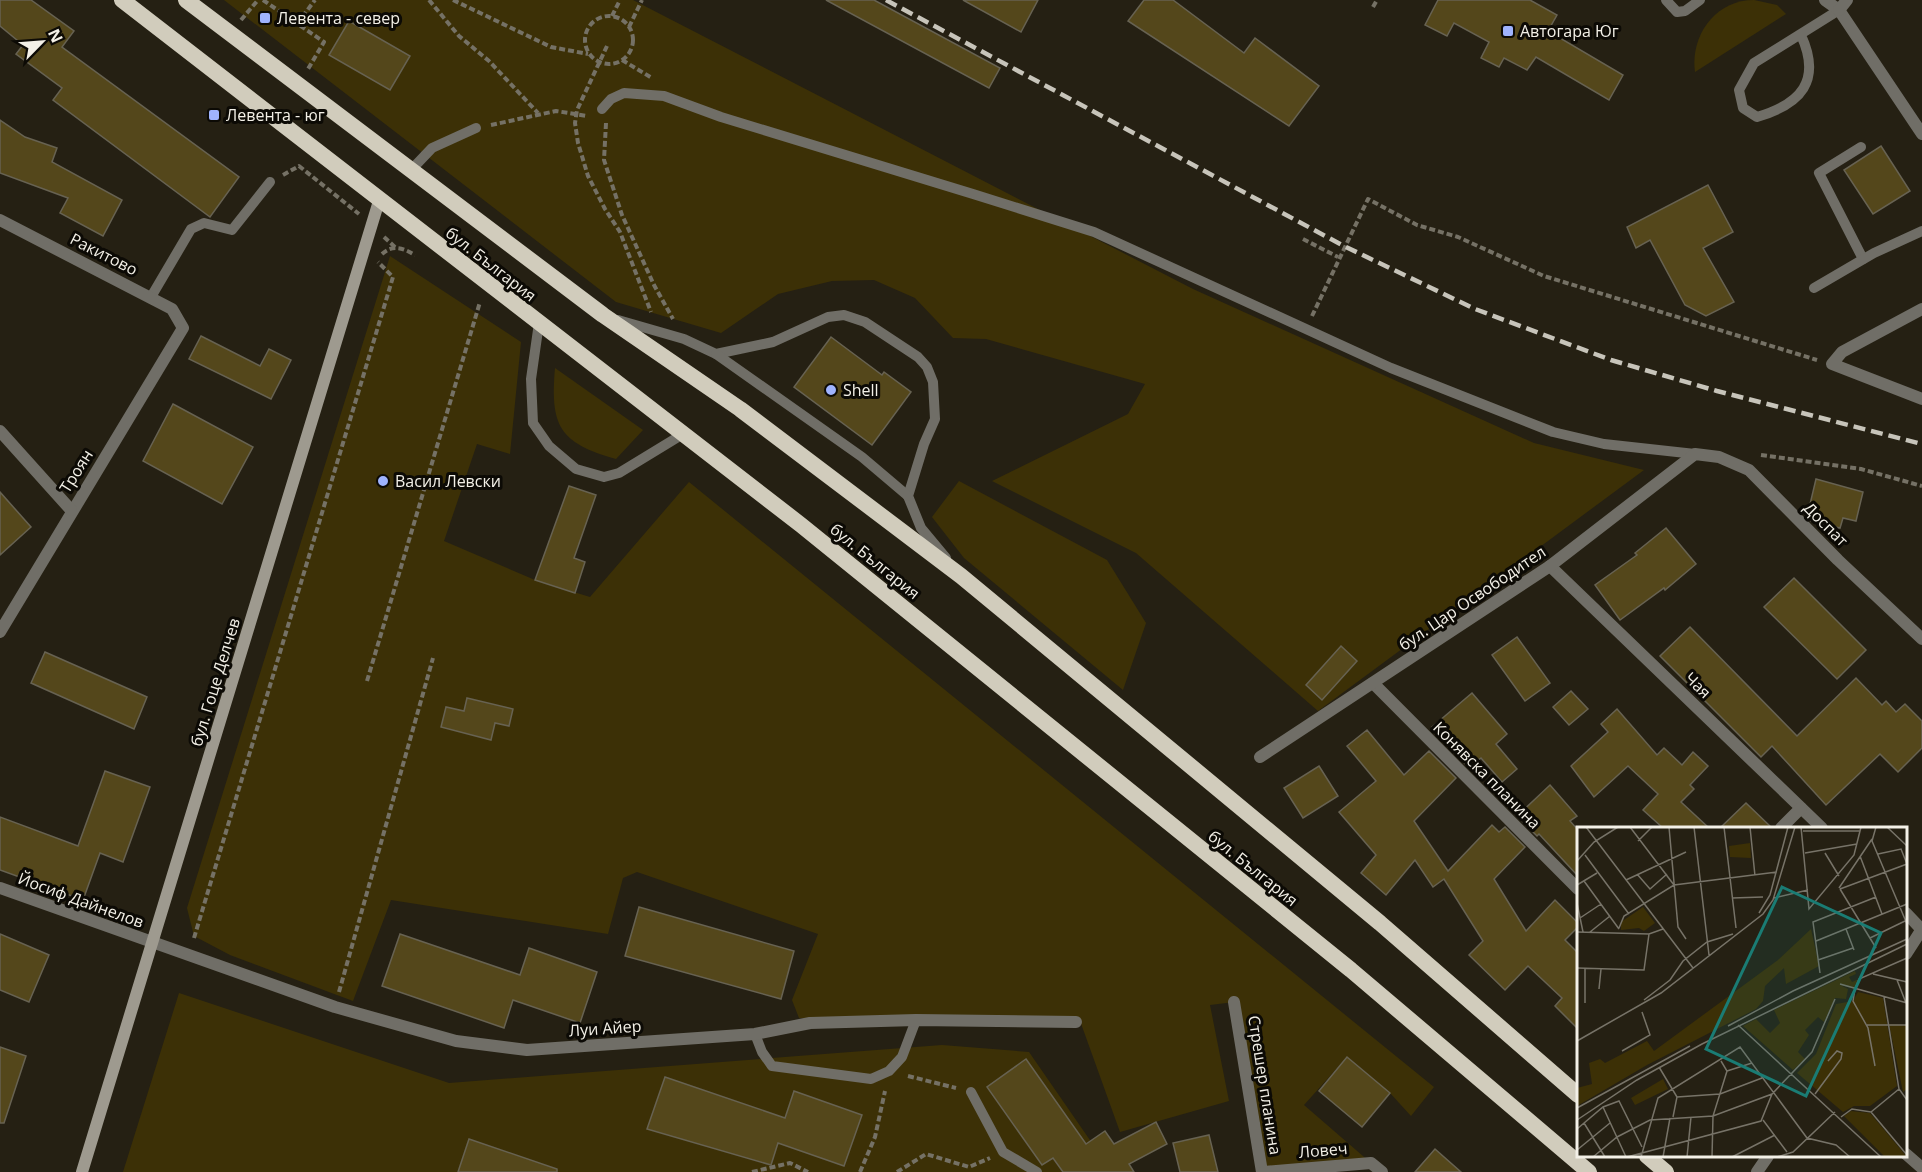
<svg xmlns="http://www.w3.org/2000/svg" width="1922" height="1172" font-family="'Open Sans',sans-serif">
<rect width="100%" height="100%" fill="#252013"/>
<!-- green -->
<g fill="#3c3006">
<polygon points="224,0 633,0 1193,289 1534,443 1644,470 1318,711 1136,553 992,481 1128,414 1145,384 986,339 953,338 915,298 874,280 832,281 778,294 721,333 616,302"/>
<path d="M1754,0L1777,5L1786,14L1695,72C1690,36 1715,0 1754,0Z"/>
<polygon points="390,256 521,342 510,454 477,444 444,541 535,580 590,597 689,482 1434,1087 1411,1116 1390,1093 1347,1057 1304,1105 1371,1163 1262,1172 1234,1002 1210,1005 1229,1101 1120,1132 1079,1018 799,1018 792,1000 818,934 637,872 623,878 608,934 391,900 353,1001 230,955 194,936 187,908"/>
<path d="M555,368L643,430L616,459C559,443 550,426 555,368Z"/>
<polygon points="959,481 1107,560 1146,623 1123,690 964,558 932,517"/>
<polygon points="179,993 449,1083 942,1045 1029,1052 1112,1172 123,1172"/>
</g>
<!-- building -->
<g fill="#54471b" stroke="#676252" stroke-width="1.5">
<polygon points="0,0 31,0 74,31 62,47 239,177 210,217 53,100 62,88 16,54 23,45 0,26"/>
<polygon points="826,0 874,0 1000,68 989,88"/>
<polygon points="963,0 1038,0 1021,32"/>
<polygon points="1144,0 1173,0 1244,53 1255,38 1319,86 1289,126 1128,21"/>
<polygon points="1438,0 1530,0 1557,15 1548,31 1623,75 1609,100 1536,57 1527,70 1504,58 1499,67 1481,58 1489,42 1454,23 1447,36 1425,25"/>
<polygon points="349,21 410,56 390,90 329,55"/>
<polygon points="0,120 25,137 57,148 52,162 122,200 103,236 60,213 68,198 0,173"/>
<polygon points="1881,146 1910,191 1873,214 1844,170"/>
<polygon points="1708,185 1733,232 1703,248 1734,302 1706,316 1685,305 1650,240 1636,248 1627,227"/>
<polygon points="201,336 260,366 269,349 291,360 271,399 189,359"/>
<polygon points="831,337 882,375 884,372 911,392 872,445 794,387"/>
<polygon points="173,404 253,447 222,504 143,461"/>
<polygon points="1816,479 1863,492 1856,521 1843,518 1840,528 1811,521 1807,517"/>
<polygon points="569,486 596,495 574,558 585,562 575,593 535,580"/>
<polygon points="0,492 31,527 0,555"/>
<polygon points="1666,528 1696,564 1665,590 1664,588 1620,620 1595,585 1637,555 1635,553"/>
<polygon points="1794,578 1866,650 1837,679 1764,607"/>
<polygon points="1690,627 1797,736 1856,678 1882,705 1886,701 1896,712 1905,704 1922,721 1922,748 1898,772 1880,754 1826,805 1772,746 1761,757 1660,656"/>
<polygon points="1517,637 1550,683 1525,701 1492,655"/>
<polygon points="1341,646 1357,661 1322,700 1306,685"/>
<polygon points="45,652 147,697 134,729 31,683"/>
<polygon points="1571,691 1588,709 1569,725 1553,707"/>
<polygon points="1472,693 1507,734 1496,744 1517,769 1502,782 1481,758 1469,768 1432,727"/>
<polygon points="467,698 513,709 509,726 495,723 491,740 441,727 446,707 464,711"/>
<polygon points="1617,709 1657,755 1664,748 1682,765 1693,752 1708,766 1690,785 1694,789 1681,802 1709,828 1663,828 1643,810 1658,794 1628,766 1594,797 1571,766 1608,732 1601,724"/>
<polygon points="1367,730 1404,775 1429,751 1456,778 1414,821 1448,871 1492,825 1499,832 1505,827 1525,847 1494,879 1526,931 1555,900 1578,923 1578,927 1565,940 1578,953 1578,1029 1555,1006 1562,998 1528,966 1505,990 1469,955 1483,941 1444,879 1433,887 1415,860 1386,895 1361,873 1376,855 1339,812 1376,781 1347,746"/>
<polygon points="1319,766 1338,796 1303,818 1284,788"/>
<polygon points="105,771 150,787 123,862 100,853 83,900 0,870 0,817 78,846"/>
<polygon points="1550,785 1577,816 1570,821 1578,830 1578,876 1539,834 1537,836 1517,816"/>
<polygon points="1746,803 1772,828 1720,828"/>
<polygon points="639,907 794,951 781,999 625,956"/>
<polygon points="0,934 49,955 29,1002 0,990"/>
<polygon points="400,934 520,975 529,948 597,972 580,1023 513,1000 504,1028 382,986"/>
<polygon points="0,1047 26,1056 4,1123 0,1123"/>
<polygon points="1347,1057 1390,1093 1362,1127 1319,1091"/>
<polygon points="1026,1059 1086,1144 1105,1131 1114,1144 1156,1122 1167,1144 1129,1164 1134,1172 1063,1172 1053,1158 1042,1165 987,1087"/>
<polygon points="665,1077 785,1118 794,1091 862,1115 844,1166 778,1143 771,1165 647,1129"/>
<polygon points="1209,1135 1218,1172 1180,1172 1173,1143"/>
<polygon points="469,1139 557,1169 557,1172 458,1172"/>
<polygon points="1435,1149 1461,1172 1415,1172"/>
</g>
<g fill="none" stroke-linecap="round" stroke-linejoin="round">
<!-- path -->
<g stroke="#757165" stroke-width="4" stroke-dasharray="6 3" stroke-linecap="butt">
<polyline points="263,0 324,42 308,69"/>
<polyline points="429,0 459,36 489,61 538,113"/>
<polyline points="453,0 551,47 588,54"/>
<polyline points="1373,7 1377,0"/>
<polyline points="612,16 620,0"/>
<circle cx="609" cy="40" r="24"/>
<polyline points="241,20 258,0"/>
<polyline points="297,24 315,0"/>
<polyline points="629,27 642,0"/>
<polyline points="607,46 577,110 575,123 578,143 588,176 605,209 620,232 651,312"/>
<polyline points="622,60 652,78"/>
<polyline points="606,123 604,160 622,215 654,285 673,319"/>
<polyline points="491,125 556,111 587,116"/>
<polyline points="283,175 299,166 359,214"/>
<polyline points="384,237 396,248"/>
<polyline points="1303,239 1338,257"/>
<path d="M382,254C393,244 403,248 415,255"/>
<polyline points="1312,316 1368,199 1417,225 1458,237 1544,276 1817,360"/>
<polyline points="1761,455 1861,469 1922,486"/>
<polyline points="367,681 480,302"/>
<polyline points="194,938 393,277 378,262"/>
<polyline points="339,992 433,658"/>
<polyline points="908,1076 956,1088"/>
<polyline points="752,1172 790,1163 808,1172"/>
<polyline points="860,1172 875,1137 885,1091"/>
<polyline points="897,1172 926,1154 969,1167 990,1158"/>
</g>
<!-- service -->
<g stroke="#706e67" stroke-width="10">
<polyline points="1666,0 1677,12 1685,11 1700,0"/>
<path d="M1801,35C1822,81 1801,104 1757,117L1743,108L1739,90L1754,63L1839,10"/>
<polyline points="602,109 611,99 624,93 664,96 721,117 973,194 1094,232 1391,368 1553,432 1604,444 1695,454"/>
<polyline points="1861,147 1819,173 1863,259"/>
<polyline points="412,169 432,148 476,128"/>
<polyline points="1814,288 1874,253 1922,231"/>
<polyline points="151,297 191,229 204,223 232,230 270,182"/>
<polyline points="618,320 684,339 716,354 773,342 828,317 844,315 865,322 918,357 927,367 933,382 935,419 924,444 908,496 921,528 946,558"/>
<polyline points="539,323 531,379 533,423 549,446 576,469 604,477 619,473 683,434"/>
<polyline points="716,354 862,457 908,496"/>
<polyline points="755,1034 762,1052 772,1066 871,1079 889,1071 902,1057 916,1020"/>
<polyline points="971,1092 1003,1152 1037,1172"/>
</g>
<!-- minor -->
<g stroke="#706e67" stroke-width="12">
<polyline points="1825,0 1839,10 1922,134"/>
<polyline points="1839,10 1847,0"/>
<polyline points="0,220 172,309 183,328 0,632"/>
<polyline points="1922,309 1842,352 1832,364 1922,399"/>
<polyline points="0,431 71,510"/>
<polyline points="1550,566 1822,828"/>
<polyline points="1373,683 1578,889"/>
<polyline points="1260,757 1550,566 1695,454 1719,457 1749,470 1838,560 1922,639"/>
<polyline points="1781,828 1801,808"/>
<polyline points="0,888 335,1007 456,1041 527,1050 755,1034 810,1023 916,1020 1076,1022"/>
<polyline points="1906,913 1922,930"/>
<polyline points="1906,954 1922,929"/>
<polyline points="1234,1002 1262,1172"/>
<polyline points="1906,1154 1922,1168"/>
<polyline points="1264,1172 1371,1163 1382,1172"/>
<polyline points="1757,1172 1768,1156"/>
</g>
<!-- secondary -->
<polyline stroke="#9e9a8f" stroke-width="12" points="82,1172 379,201"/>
<!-- trunk -->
<g stroke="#d1ccbc" stroke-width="16">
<polyline points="122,0 801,525 1351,970 1589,1172"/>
<polyline points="186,0 603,315 740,409 961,576 1380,923 1578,1095"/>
<polyline points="1647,1156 1666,1172"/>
</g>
<!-- rail -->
<polyline stroke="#c7c4ba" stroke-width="4.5" stroke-dasharray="12 6" stroke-linecap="butt" points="886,0 1344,246 1475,309 1611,360 1717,391 1922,444"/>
</g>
<!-- markers -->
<g fill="#9fb3fd" stroke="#0c0a05" stroke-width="2">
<rect x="259" y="12" width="12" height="12" rx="3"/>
<rect x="1502" y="25" width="12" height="12" rx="3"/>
<rect x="208" y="109" width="12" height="12" rx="3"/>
<circle cx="831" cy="390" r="6"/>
<circle cx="383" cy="481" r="6"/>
</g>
<g text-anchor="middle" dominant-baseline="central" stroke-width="6" stroke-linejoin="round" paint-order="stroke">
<!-- poi labels -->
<g font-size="16" fill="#f3f0e7" stroke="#0c0a05" text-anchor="start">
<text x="277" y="18">Левента - север</text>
<text x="1520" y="31">Автогара Юг</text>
<text x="226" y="115">Левента - юг</text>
<text x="843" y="390">Shell</text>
<text x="395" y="481">Васил Левски</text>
</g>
<!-- street labels -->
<g font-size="16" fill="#f3f0e7" stroke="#0c0a05">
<text transform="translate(104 254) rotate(27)">Ракитово</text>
<text transform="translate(491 264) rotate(38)">бул. България</text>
<text transform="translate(76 471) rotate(-58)">Троян</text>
<text transform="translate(1826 524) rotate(45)">Доспат</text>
<text transform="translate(875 561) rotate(39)">бул. България</text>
<text transform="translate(1472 598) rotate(-34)">бул. Цар Освободител</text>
<text transform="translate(215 682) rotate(-73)">бул. Гоце Делчев</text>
<text transform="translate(1698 685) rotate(44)">Чая</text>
<text transform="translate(1487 775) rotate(45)">Конявска планина</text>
<text transform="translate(1253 868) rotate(39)">бул. България</text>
<text transform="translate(81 900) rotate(20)">Йосиф Дайнелов</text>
<text transform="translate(605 1028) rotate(-4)">Луи Айер</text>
<text transform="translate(1265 1085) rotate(81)">Стрешер планина</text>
<text transform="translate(1323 1150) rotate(-5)">Ловеч</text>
</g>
</g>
<!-- overview -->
<g transform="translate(1577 827)">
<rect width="330" height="330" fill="#252013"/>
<path d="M173,16L174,31L153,30L152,19ZM66,80L78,96L67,104L62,101L44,103V95ZM234,102L242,139L209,157L207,141L188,159L186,174L179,182L70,238L0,279V261L15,257L12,236L23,232L28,236L70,214L77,224L201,133ZM278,144L279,147L272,150L275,155L282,152L278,162L263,158L271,162L269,172L258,171L247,195L241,190L228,203L232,208L221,225L228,232L216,243L166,199L179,192L193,206L203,196L197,183ZM281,165L306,171L320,259L293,279H277L266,285L220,246L239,227L259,177L276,174ZM312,197L330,198V262L326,265ZM86,252L91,262L58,278L54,271ZM274,284L293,286L330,330H308L267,289Z" fill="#3c3006"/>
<path fill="none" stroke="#777368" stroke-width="1.5" d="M9,0L116,141M53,0L97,58M92,0L101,100L109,112M117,0L132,128M147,0L159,101M173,0L178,49M224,0L232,82L277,28L284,0M299,0L295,14L330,97M310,0L330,19M226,4H283M61,14L75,0M228,26L280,17M248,26L262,49M301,27L324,22L330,37M8,28L52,87M283,29L305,87M0,34L17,15L41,0M60,47L73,62L90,47M49,53L109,25M7,54L42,102M0,58L20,46M262,61L295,12M263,62L330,37M263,62L299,121M155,71L186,70M197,71L231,63M0,76L6,105M182,86L193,68L211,0M3,91L24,77M42,101L47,89L97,58L200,45M269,102L277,123M0,105L72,107L86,102M13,105L33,89M293,111L328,94M239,114L330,77M241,133L276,121M0,141L67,143L72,107M243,146L236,95L299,70M296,147L330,155M320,153L329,176M263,157L330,176M22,162L24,142M307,170L322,262L330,273M67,173L93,153L106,134L130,115L156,107M8,176V141M161,198L304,330M290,198H330M151,199L216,164L330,112M0,214L84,166L186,87L196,73L218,0M45,224L73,208L65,185M298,239L291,201L276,174L278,162L282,152L330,131M82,240L100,270L96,290M150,244L175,236M238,267L264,232L265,226L260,224L251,234M100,270L143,267L185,251M26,280L49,330M0,281L113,219M294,285L330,328M264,290L275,282L294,285L322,262M0,293L60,253L125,217L330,117M186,293L210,325M7,296L28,330M0,302L26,280L42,274L65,320M0,323L33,296M16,330L40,310L73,293L136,289L195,267L235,225L258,172M50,330L184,294L195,267M64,330L81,271L163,220L230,311L259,318L273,330M86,330L93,291M110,330L114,290M135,330L136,289L150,244L144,234M155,330L198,308M200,330L216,325L258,285"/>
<path fill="#1a7c74" fill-opacity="0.15" stroke="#1a7c74" stroke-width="3" d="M205,60L304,106L229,269L129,222Z"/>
<rect width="330" height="330" fill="none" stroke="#f3f0e7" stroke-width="3"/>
</g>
<!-- north arrow -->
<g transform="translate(42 42) rotate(65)" stroke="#0c0a05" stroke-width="4.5" paint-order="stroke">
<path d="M0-4.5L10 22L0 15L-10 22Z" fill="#f3f0e7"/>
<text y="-9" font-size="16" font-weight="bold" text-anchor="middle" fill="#f3f0e7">N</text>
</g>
</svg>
